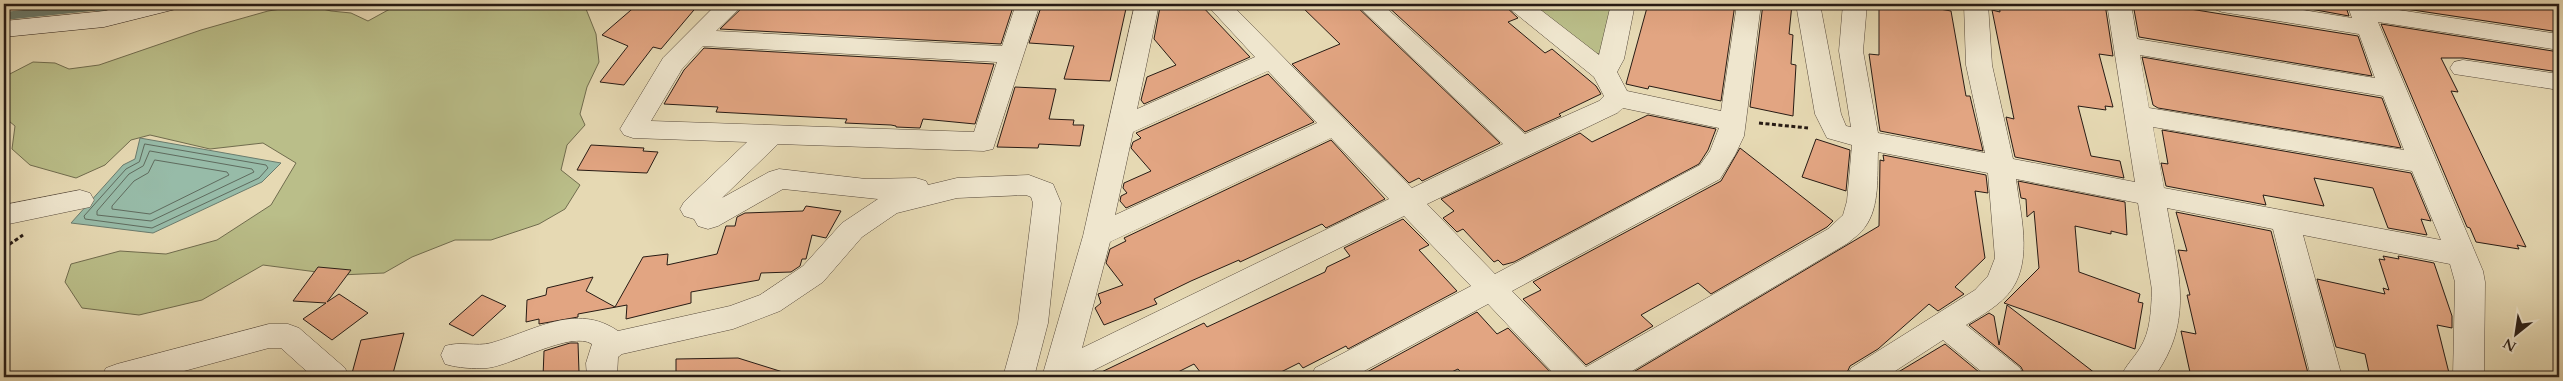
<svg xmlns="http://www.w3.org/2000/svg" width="2563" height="381" font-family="Cardo,serif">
<rect width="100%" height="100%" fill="#e6d9b3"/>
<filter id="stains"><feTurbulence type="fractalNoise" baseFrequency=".004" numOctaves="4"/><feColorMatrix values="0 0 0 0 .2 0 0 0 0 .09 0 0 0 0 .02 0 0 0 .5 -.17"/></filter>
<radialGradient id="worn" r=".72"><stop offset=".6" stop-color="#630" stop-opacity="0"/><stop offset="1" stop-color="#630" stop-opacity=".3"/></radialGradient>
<!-- green -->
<g fill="#babe89" stroke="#706c4e">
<polygon points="399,4 584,4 596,34 599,62 587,87 580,114 585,125 567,145 561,170 580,185 565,209 539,224 491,240 455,240 412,257 384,273 340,275 263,265 202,300 139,315 82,308 65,282 71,264 120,251 166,254 217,240 271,205 296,163 263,143 210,149 150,135 131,140 105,165 76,178 30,165 12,149 15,126 4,117 4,77 33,62 55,63 69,69 99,65 201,30 268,11 307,5 331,11 351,13 368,21"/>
<polygon points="1530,4 1615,4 1602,54 1591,53"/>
</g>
<!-- water -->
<polygon fill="#97bba8" stroke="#6a7b6d" points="140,138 281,163 262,182 153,233 71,223 123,165 135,159"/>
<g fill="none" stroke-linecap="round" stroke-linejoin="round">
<!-- shore -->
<g stroke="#5f6b5e" stroke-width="1">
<polygon points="145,144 266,165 268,168 259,178 152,228 85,219 84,216 126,169 139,162"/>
<polygon points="150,151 252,169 254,172 151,221 97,215 97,211 129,174 143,166"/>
<polygon points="155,160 227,172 229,175 150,214 112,209 112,206 134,181 148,173"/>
</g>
<!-- stream -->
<polyline stroke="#6a7b6d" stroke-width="8" points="4,16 111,5"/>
<!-- river -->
<polygon fill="#97bba8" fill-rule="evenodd" points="92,4 133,4 127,13 111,18 97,14"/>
</g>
<!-- building -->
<g fill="#e2a582" stroke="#271b14">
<polygon points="638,4 699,4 661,49 653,47 624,85 600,82 628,46 602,35"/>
<polygon points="746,4 822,9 825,4 1014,4 1001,44 720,29"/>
<polygon points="1042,4 1127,4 1110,81 1064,79 1074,46 1029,43"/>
<polygon points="1169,4 1200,4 1250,57 1144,104 1141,100 1147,77 1176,65 1154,39 1160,7"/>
<polygon points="1299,4 1354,4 1500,143 1422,181 1419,178 1409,183 1292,64 1340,44"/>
<polygon points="1385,4 1503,4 1518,18 1508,22 1545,53 1552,49 1596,86 1601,94 1559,114 1561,116 1525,132"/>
<polygon points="1648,4 1735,4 1721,101 1649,86 1648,89 1626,84"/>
<polygon points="1763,4 1792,4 1789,34 1793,35 1791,64 1796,65 1793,116 1750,107"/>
<polygon points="1879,4 1911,4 1951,11 1966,96 1970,96 1983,151 1880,131 1869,54 1879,55"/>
<polygon points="1999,4 2105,4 2113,56 2099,54 2113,107 2105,106 2106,110 2078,106 2091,156 2120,161 2124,178 2015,157 2006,117 2014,119 1992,10 2000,12"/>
<polygon points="2133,4 2159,4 2358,36 2372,76 2139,37"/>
<polygon points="2303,4 2345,4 2349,16 2305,8"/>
<polygon points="2373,4 2559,4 2559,32"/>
<polygon points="2381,24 2559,52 2559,72 2463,58 2441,58 2458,92 2451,91 2526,247 2517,245 2519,249 2476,242 2470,228 2467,227"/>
<polygon points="704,48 994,64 975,124 923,119 920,128 896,127 896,126 891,125 845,123 847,119 716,112 718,107 664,104 684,70"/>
<polygon points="2142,57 2382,98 2401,148 2158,108 2153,105"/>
<polygon points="1268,74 1314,122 1126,208 1120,201 1121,196 1127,193 1123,188 1124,183 1151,171 1131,148 1133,142 1141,138 1136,133"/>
<polygon points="1015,87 1056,89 1049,119 1074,120 1073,125 1084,125 1080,146 1039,144 1038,148 997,147"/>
<polygon points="1648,115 1716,129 1708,150 1699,164 1514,262 1503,265 1498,260 1494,262 1463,229 1457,232 1443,218 1454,211 1441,199 1580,133 1592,142"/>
<polygon points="2162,130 2411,173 2431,221 2421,219 2427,235 2388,228 2373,188 2314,178 2324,206 2263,195 2266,205 2166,186 2161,163 2168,164"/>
<polygon points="1816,139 1850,150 1846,191 1802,177"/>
<polygon points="1331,140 1385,199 1326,228 1322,224 1240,262 1239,260 1191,281 1154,299 1157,304 1104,325 1095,308 1101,303 1098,294 1123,285 1106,263 1110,249 1126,241 1124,238"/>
<polygon points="591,145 644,148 643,151 658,152 647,173 577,170"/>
<polygon points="1740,148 1833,221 1827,227 1711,294 1698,283 1641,315 1653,326 1586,365 1523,299 1541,290 1533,282 1721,181"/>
<polygon points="1883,155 1986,175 1988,193 1975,191 1985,258 1955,287 1964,294 1938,311 1929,304 1878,349 1850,366 1845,377 1625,377 1879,226 1880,160 1884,161"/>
<polygon points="2018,181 2125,202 2127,235 2111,231 2111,234 2075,226 2079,272 2140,294 2138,302 2143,303 2135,349 2004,303 2039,268 2034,211 2027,217 2026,199 2021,198"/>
<polygon points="806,206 841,211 826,238 812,235 806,259 802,259 800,266 791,272 761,273 759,280 691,292 691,303 626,319 627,305 578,314 578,317 539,324 539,319 526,322 527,300 546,295 547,288 593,277 586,291 615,307 643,257 668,254 667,265 717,254 726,226 735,226 737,217 745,213 803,211"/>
<polygon points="2176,212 2271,231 2309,377 2191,377 2181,331 2196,334 2187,295 2190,295 2178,250 2187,251"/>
<polygon points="1403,219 1429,245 1419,250 1457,291 1348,349 1346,346 1303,368 1299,363 1271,377 1204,377 1194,364 1168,377 1091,377 1204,323 1207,327 1325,272 1327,267 1350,256 1344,248"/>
<polygon points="2383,256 2399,259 2398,256 2434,263 2452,316 2452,328 2437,325 2450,377 2370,377 2365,354 2336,347 2317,279 2385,294 2383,288 2389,290 2379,259 2385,260"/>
<polygon points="318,267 351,270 327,302 339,294 368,313 332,340 303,319 326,303 293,301"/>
<polygon points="482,295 506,306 473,336 449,324"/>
<polygon points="2007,305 2100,377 2026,377 2021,367 1969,325 1989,313 1994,316 1999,345"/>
<polygon points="1477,312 1497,334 1508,328 1555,377 1465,377 1458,369 1441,377 1371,377 1367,372"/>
<polygon points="404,333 392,377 351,377 361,340"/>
<polygon points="570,343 578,343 579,372 558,377 543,377 544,351"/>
<polygon points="1945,344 1985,377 1890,377"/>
<polygon points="738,358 786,373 785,377 676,377 676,359"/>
</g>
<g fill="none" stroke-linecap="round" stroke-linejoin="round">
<!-- minor casing -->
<g stroke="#574a3c" stroke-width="1">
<g id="minor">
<path d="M717,4H744L716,31L1002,46L1016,4H1040L993,149L984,151L778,144L722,198L769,172L779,169L866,179L916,178L926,181L928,185L957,178L1029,175L1053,184L1061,203L1048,323L1034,377H1003L1018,323L1033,203L1031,197L1026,195L957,198L897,213L862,237L823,282L780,311L733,329L622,354L618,357L617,377H587L586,363L592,344C571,330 511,366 487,368C474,369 458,368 445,364L441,355L445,346C460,341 476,347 491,343C534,331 576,302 618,331L730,306L760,295L803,266L842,223L878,199L783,189L718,226L708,229L698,226L694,219L684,216L680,209L684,202L747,142L633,138L624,135L620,129L663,58ZM703,46L997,62L974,132L651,121L682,69Z"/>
<path d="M1135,4H1159L1137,109L1255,57L1206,4H1231L1412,188L1503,144L1356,4H1382L1525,134L1599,101L1604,96L1594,77L1510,9L1506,4H1533L1599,55L1611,4H1635L1624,59L1617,72L1627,91L1721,111L1737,4H1761L1744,136L1735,155L1720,179L1512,291L1586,367L1828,229L1843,215L1847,201L1852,145L1827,138L1815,114L1796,4H1820L1841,114L1846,126L1851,127L1839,51L1843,4H1867L1863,51L1878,133L1985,153L1966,65L1964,4H1988L1992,65L2013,159L2135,182L2107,4H2131L2137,39L2375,78L2359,34L2222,12L2214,9L2210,4H2267L2352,18L2347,4H2371L2372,6L2559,34V50L2378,22L2483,271L2485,282L2484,377H2453L2455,282L2450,264L2303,235L2342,377H2311L2273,229L2167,208C2178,271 2195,321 2154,377H2121C2125,366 2134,358 2140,348C2151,331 2151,309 2152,290L2138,203L2016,179C2020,213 2033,258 2012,289C2001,305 1982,315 1966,325L2020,368L2024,377H1988L1943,340L1886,377H1847L1851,368L1975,290L1988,276L1995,258L1988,173L1878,152C1877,175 1880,207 1865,227C1861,233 1854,238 1848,243L1622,377H1557L1488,304L1353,377H1311L1315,368L1471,286L1404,216L1080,377H1042L1083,236ZM2140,55L2383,96L2404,150L2149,108ZM1268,71L1317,123L1115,215L1133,132ZM1623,108L1719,128L1710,151L1700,165L1495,274L1427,204L1617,113ZM2153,127L2412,171L2441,240L2164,188ZM1331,138L1389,199L1082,348L1110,242Z"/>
<polygon points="2463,60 2559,74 2559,90 2454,74 2450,68 2454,62"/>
<polygon points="80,190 90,193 94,200 90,207 4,225 4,205"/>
<polygon points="269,324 288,324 299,328 345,368 349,377 313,377 281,348 269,348 162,377 101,377 106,368 117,364"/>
</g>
</g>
<!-- secondary casing -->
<g stroke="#271b14" stroke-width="1">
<polygon id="secondary" points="137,4 180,4 176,9 104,27 4,37 4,21 104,11"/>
</g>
<!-- path -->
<g stroke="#271b14" stroke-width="3" stroke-dasharray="4 2.5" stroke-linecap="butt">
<polyline points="1759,123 1808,128"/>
<polyline points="4,248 23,235"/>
</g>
<!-- minor -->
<use href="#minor" fill="#efe6ce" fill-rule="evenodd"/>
<!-- secondary -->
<use href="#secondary" fill="#efe6ce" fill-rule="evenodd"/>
</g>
<!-- margin -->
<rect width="2563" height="381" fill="none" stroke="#e6d9b3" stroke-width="20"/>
<rect x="5" y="5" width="2553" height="371" fill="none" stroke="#271b14" stroke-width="2.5"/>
<rect x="10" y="10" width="2543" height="361" fill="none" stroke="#271b14"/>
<!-- north arrow -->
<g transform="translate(2516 334) rotate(210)" stroke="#efe6ce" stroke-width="4" paint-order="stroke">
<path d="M0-4L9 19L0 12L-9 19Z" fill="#271b14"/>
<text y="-8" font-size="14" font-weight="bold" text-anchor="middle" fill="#271b14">N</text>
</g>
<rect width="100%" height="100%" filter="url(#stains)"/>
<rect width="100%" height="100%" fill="url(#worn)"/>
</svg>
